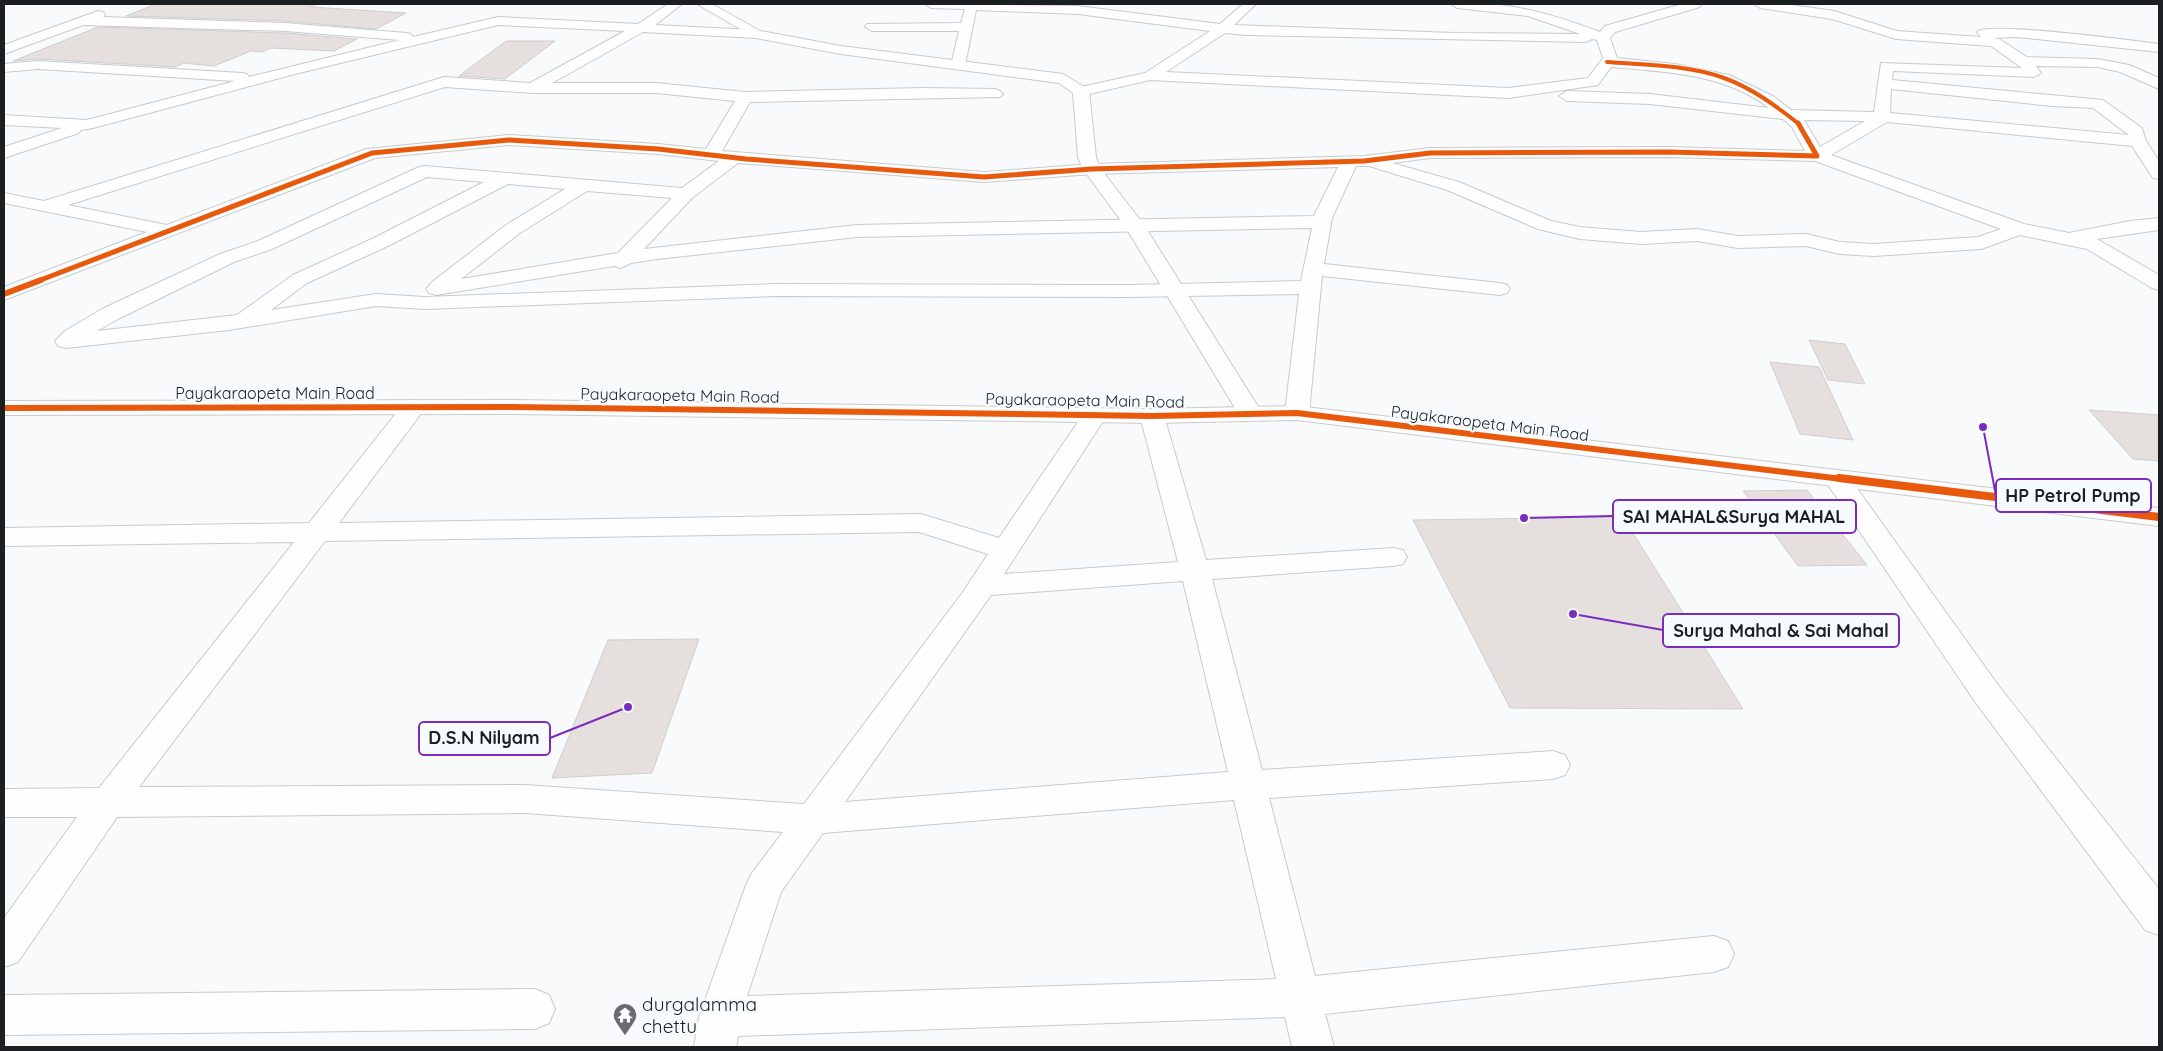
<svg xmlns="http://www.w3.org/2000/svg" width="2163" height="1051" font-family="Quicksand,sans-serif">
<rect width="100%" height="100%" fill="#f8fafc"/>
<!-- building -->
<g fill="#e5e0de" stroke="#cfcecf">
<polygon points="156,4 318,4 311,7 406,13 376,29 285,21 126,16"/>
<polygon points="98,27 285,33 357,39 334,51 271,48 262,52 251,51 214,66 184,63 175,67 38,59 13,61"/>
<polygon points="506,41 555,41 505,79 459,76"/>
<polygon points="1809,340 1845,344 1865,384 1828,380"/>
<polygon points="1770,362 1819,367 1853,440 1800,434"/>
<polygon points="2089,410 2159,415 2159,461 2133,459"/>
<polygon points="1807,490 1867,565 1798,566 1743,491"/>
<polygon points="1623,517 1743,709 1510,708 1413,520"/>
<polygon points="699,639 652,773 552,778 608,640"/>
</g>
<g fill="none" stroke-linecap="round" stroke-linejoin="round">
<!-- minor casing -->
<g stroke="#c8cacc" stroke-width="2">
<g id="minor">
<path d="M668,4H682L655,25L756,30L763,34L756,38L643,32L552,83H656L745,92L923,88L995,89L1000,91L1003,94L1000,97L750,102L722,151L984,172L1092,164L1364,156L1430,148L1669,147L1805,151L1792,127L1783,119L1650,104L1567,101L1559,96L1567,91L1650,94L1769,108C1724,73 1665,72 1611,67L1598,85L1508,98L1150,80L1081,96L1076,94L1073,91L1076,88L1145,73L1210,31L1078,14L976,10L965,65L958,69L951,65L959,31H872L865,27L867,24L961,23L965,9L931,8L925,4L1078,6L1220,24L1243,4H1256L1234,25L1454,33L1580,34L1528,16L1457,8L1451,4C1505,0 1550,13 1600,32L1605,26L1682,4H1701L1700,7L1615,32L1610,38L1617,58L1675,64L1729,75L1773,96L1791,110L1874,112L1881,63L2022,68L1991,46L1896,39L1832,19L1760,8L1754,4H1785L1834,11L1897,31L1981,37L1977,32C1985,21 2136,41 2159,44V52L2017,37L1993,38L1999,39L2027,57L2098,59L2129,65L2159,78V89L2120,72L2098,67L2036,66L2041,73L2034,77L1893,71L1892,80L2103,100L2142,128L2146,141L2159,161V179L2153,178L2132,146L1887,122L1831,155L2024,224L2069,233L2130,221L2159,218V230L2097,239L2159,275V290L2152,288L2087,249L2020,235L1981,249L1874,256L1840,254L1806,246L1738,248L1697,241L1641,244L1580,239L1538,229L1447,190L1369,166H1356L1332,218L1324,264L1500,283L1507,285L1510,289L1507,293L1500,295L1322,276L1309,413L1306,418L1297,420L1288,418L1285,413L1299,294L1130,297L777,296L425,309L376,306L229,330L66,348L58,346L55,341L65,331L102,309L220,254L258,241L419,167L425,166L682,188L719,161L658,154L509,145L375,158L4,300V287L147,232L4,203V193L44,201L444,77L530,83L625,31L498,25L295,74L93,128L81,130L79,133L4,158V147L62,128L4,125V115L87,120L235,81L38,69L4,72V64L38,61L242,73L247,74L249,77L400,40L285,31L83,25L4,54V45L98,11L103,12L105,15L103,17L285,23L406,33L411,34L413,37L498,17L638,24ZM1225,33L1246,35L1586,42L1592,39L1597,40L1603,58L1588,78L1508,88L1166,72ZM445,87L533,93H656L735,101L706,149L658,144L509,135L366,149L167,225L68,205ZM1891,89L2052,106L2093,108L2129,135L1890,113ZM1804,120L1865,121L1820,147ZM1669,157L1815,161L2001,229L1978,237L1874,244L1840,242L1806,234L1738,236L1697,229L1641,232L1580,227L1551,221L1459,182L1392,163L1430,158ZM738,163L984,182L1092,174L1338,167L1314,216L857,225L644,249L692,198ZM427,177L484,182L374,238L293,275L237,315L97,331L118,319L234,262L272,249ZM508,184L565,189L506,225L432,282L426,289L429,293L436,295L614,266L621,268L631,263L657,259L857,237L1312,228L1301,281L1130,285L777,284L425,297L376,294L271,310L307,283L388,246ZM587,191L672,198L618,253L461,279L520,233Z"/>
<path d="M414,400L423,402L426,407L339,523L921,514L999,538L1086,410L1095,408L1104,410L1107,415L1004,574L1178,562L1140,416L1143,411L1152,409L1161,411L1164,416L1206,560L1393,548L1403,550L1407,557L1403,564L1393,566L1212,579L1262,770L1553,751L1565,755L1570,765L1565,775L1553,779L1269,798L1315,976L1714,936L1728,941L1734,954L1728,967L1714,972L1325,1014L1334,1047H1292L1285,1017L738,1036L736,1047H694L699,1017L746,885L752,873L783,832L525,813L117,817L18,962L4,967V918L77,817H4V789L99,788L294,542L4,546V528L309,523L405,402ZM919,532L988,554L963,592L804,804L525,785L139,787L325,541ZM1183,581L1228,772L845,802L991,595ZM1234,800L1276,979L747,996L781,892L823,833Z"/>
<polygon points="1837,471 1846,473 1998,685 2159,889 2159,935 2145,930 1976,703 1824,479 1828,473"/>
<polygon points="535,989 549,995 555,1009 549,1023 535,1029 4,1035 4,995"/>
</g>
</g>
<!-- tertiary casing -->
<g stroke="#c8cacc" stroke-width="2">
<polygon id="tertiary" points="512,400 1152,409 1297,406 2159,508 2159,526 1297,420 1152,423 512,414 4,415 4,401"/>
</g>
<!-- secondary casing -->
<g stroke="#c8cacc" stroke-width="2">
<polygon id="secondary" points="697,4 712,4 760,31 841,46 1063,74 1086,88 1089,91 1096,157 1100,168 1144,225 1262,413 1259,418 1250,420 1241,418 1125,226 1083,169 1078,157 1073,93 1059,83 841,54 756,38"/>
</g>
<!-- minor -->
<use href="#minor" fill="#fefeff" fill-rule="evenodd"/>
<!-- tertiary -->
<use href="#tertiary" fill="#fefeff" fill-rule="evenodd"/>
<!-- secondary -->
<use href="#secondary" fill="#fefeff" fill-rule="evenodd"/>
<!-- cycleway-far3 casing -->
<g stroke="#f6fbfe" stroke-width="5.5">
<path id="cycleway-far3" d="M1607,62C1645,65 1688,65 1724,78C1752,88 1776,106 1799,124"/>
</g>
<!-- cycleway-far2 casing -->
<g stroke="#f6fbfe" stroke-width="7">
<polyline id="cycleway-far2" points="38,281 372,153 509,140 658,149 746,159 984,177 1092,169 1364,161 1430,153 1669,152 1817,156 1798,123"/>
</g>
<!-- cycleway-far1 casing -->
<g stroke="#f6fbfe" stroke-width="9">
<g id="cycleway-far1">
<polyline points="4,294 41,280"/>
<polyline points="4,408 512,407 1152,416 1297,413 1850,480"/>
</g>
</g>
<!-- cycleway casing -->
<g stroke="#f6fbfe" stroke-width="11">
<polyline id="cycleway" points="1839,478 2159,517"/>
</g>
<!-- cycleway-far3 -->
<use href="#cycleway-far3" stroke="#e8590c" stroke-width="4"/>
<!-- cycleway-far2 -->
<use href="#cycleway-far2" stroke="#e8590c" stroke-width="5"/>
<!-- cycleway-far1 -->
<use href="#cycleway-far1" stroke="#e8590c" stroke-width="6"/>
<!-- cycleway -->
<use href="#cycleway" stroke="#e8590c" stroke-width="8"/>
</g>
<!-- icons -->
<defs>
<g id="temple-pin" transform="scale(1.25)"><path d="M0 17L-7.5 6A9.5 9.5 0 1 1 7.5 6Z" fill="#696c6e" stroke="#f6fbfe"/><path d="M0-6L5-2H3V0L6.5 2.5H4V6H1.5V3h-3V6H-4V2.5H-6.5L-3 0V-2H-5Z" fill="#fff"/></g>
</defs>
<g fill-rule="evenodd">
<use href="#temple-pin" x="625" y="1015"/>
</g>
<g text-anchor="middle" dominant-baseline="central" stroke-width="5" stroke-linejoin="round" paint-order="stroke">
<!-- street labels -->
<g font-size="16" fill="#1c1f21" stroke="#f6fbfe">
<text x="275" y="393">Payakaraopeta Main Road</text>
<text transform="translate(680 395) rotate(1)">Payakaraopeta Main Road</text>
<text transform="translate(1085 400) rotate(1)">Payakaraopeta Main Road</text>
<text transform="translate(1490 423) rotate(7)">Payakaraopeta Main Road</text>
</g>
<!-- near-poi labels -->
<g font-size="19" fill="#1c1f21" stroke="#f6fbfe" text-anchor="start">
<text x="642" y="1004">durgalamma<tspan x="642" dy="22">chettu</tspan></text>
</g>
</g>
<!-- callouts -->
<path fill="none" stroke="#7b2cbf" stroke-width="2" d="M1983 427L1996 496M1524 518L1613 516M1573 614L1663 630M628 707L550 738"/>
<g fill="#7b2cbf" stroke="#f6fbfe" stroke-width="2">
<circle cx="1983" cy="427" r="5"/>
<circle cx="1524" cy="518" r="5"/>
<circle cx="1573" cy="614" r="5"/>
<circle cx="628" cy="707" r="5"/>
</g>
<g fill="#f6fbfe" stroke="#7b2cbf" stroke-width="2">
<rect x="1996" y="479" width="155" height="33" rx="5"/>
<rect x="1613" y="500" width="243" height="33" rx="5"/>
<rect x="1663" y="614" width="236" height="33" rx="5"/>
<rect x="419" y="722" width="131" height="33" rx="5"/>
</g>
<g font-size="18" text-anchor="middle" font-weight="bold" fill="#1c1f21">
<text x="2073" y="502">HP Petrol Pump</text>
<text x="1734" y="523">SAI MAHAL&amp;Surya MAHAL</text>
<text x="1781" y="637">Surya Mahal &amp; Sai Mahal</text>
<text x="484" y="744">D.S.N Nilyam</text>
</g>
<!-- border -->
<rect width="2163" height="1051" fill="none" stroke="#1c1f21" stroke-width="10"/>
</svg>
